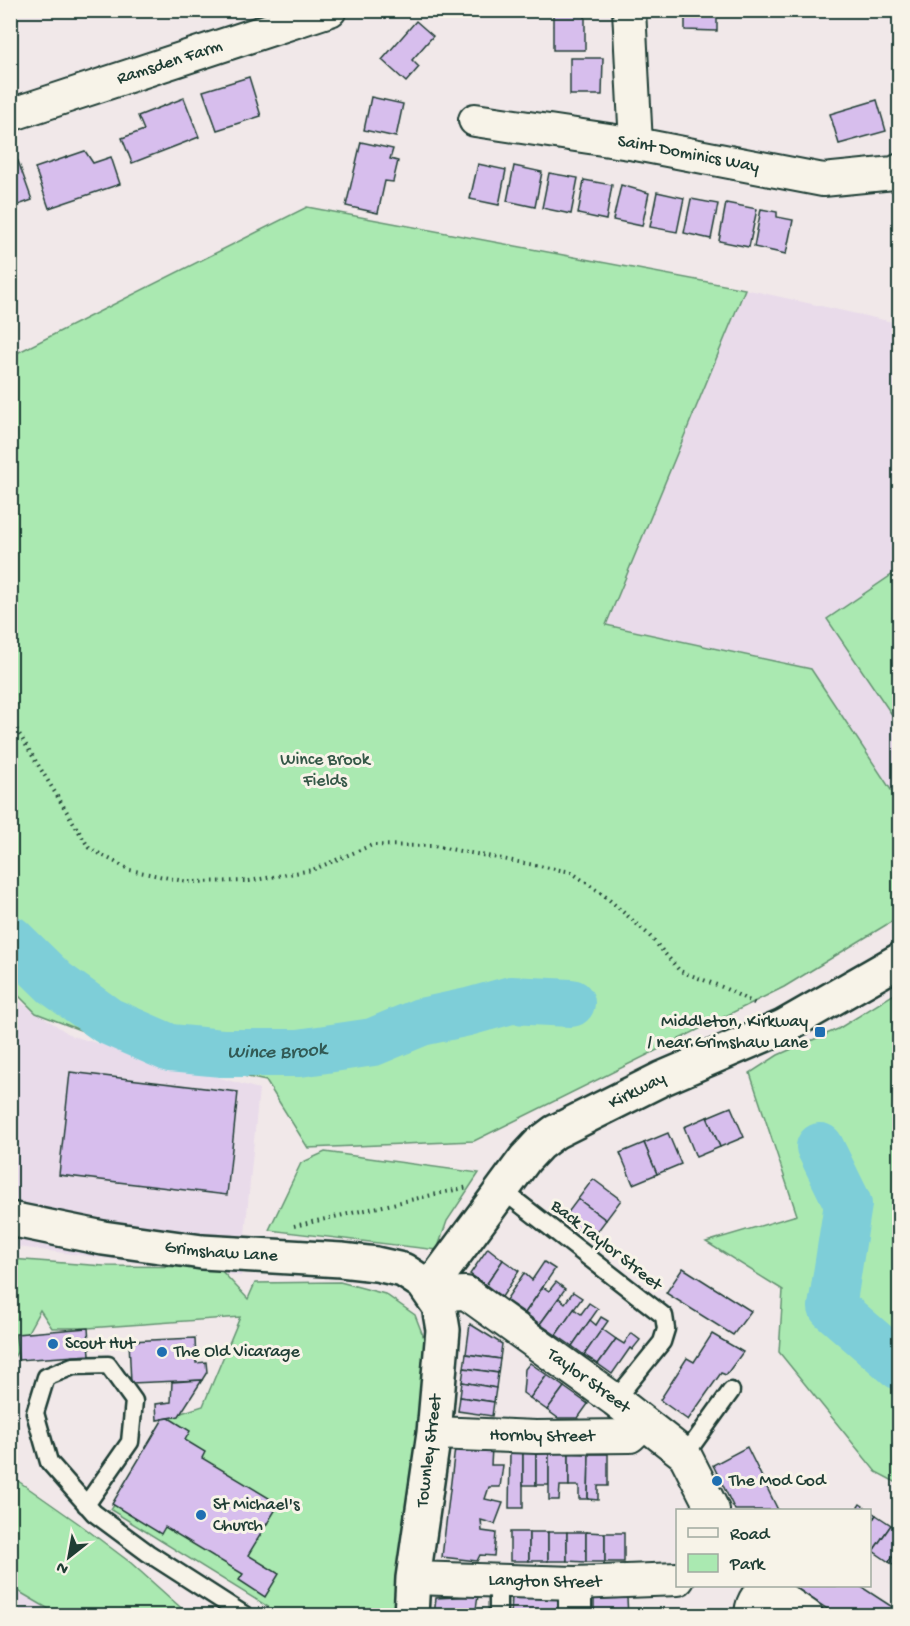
<svg xmlns="http://www.w3.org/2000/svg" width="910" height="1626" font-family="'Gochi Hand',sans-serif">
<rect width="100%" height="100%" fill="#f1e8e9"/>
<filter id="ink" filterUnits="userSpaceOnUse"><feTurbulence type="fractalNoise" baseFrequency=".0167" numOctaves="2"/><feDisplacementMap in="SourceGraphic" scale="12" xChannelSelector="R" yChannelSelector="G"/><feConvolveMatrix kernelMatrix="1 2 1 2 8 2 1 2 1" color-interpolation-filters="sRGB"/></filter>
<g filter="url(#ink)">
<!-- built -->
<g fill="#e9dbea">
<polygon points="745,289 897,323 899,321 899,802 811,669 606,625"/>
<polygon points="10,995 72,1036 259,1089 241,1276 11,1246"/>
<polygon points="11,1554 92,1615 11,1615"/>
</g>
<!-- green -->
<g fill="#aae9b1" stroke="#649372" stroke-width="1.5">
<polygon points="307,207 745,289 606,625 811,669 899,802 899,917 784,987 474,1141 308,1148 266,1081 145,1055 36,1013 11,988 11,356"/>
<polygon points="899,570 899,725 827,619"/>
<polygon points="899,991 899,1484 876,1472 779,1352 783,1290 706,1242 797,1215 750,1073 778,1055 838,1029"/>
<polygon points="325,1152 479,1173 447,1221 437,1250 269,1230 301,1163"/>
<polygon points="11,1259 104,1266 218,1267 248,1299 255,1283 340,1282 385,1294 415,1315 429,1351 393,1615 281,1615 111,1510 166,1418 203,1406 240,1317 88,1328 52,1328 40,1310 11,1363"/>
<polygon points="11,1476 78,1523 131,1563 189,1615 59,1615 11,1587"/>
</g>
<g fill="none" stroke-linecap="round" stroke-linejoin="round">
<!-- river -->
<g stroke="#7eced8" stroke-width="48">
<path id="s1" d="M10,939L55,983L108,1021L170,1048L222,1053H299L373,1042L421,1022L468,1012L511,1000L571,1003"/>
<polyline points="820,1147 848,1204 832,1307 900,1366"/>
</g>
</g>
<!-- building -->
<g fill="#d7beed" stroke="#1f3d34" stroke-width="1.5">
<polygon points="685,10 717,10 717,31 685,30"/>
<rect x="553" y="12" width="32" height="38"/>
<polygon points="416,21 433,36 412,60 419,67 406,82 382,60"/>
<polygon points="570,58 603,58 602,95 570,95"/>
<polygon points="249,77 261,116 217,130 203,91"/>
<polygon points="371,97 403,104 396,137 364,130"/>
<polygon points="184,98 199,137 132,163 122,138 144,130 138,116"/>
<polygon points="877,100 886,131 839,144 830,114"/>
<polygon points="361,142 393,149 390,159 398,161 393,182 385,181 378,213 346,206"/>
<polygon points="85,151 93,163 111,157 120,184 49,208 35,168"/>
<polygon points="18,161 32,200 10,208 10,163"/>
<polygon points="478,164 506,170 499,205 470,199"/>
<polygon points="514,166 542,172 535,207 507,201"/>
<polygon points="549,173 578,178 571,214 542,208"/>
<polygon points="584,180 612,185 606,220 578,214"/>
<polygon points="621,185 649,193 642,226 613,220"/>
<polygon points="657,192 684,198 677,232 650,227"/>
<polygon points="691,199 718,204 711,239 684,233"/>
<polygon points="726,203 757,209 749,247 719,241"/>
<polygon points="761,209 777,212 777,217 793,220 786,254 754,247"/>
<polygon points="70,1072 238,1092 227,1195 59,1175"/>
<polygon points="731,1107 744,1137 720,1147 707,1117"/>
<polygon points="707,1117 720,1147 696,1157 684,1127"/>
<polygon points="668,1133 681,1164 657,1174 644,1143"/>
<polygon points="644,1143 657,1174 633,1184 620,1153"/>
<polygon points="593,1179 621,1200 606,1220 578,1199"/>
<polygon points="578,1199 606,1220 591,1240 563,1219"/>
<polygon points="488,1248 503,1260 486,1285 470,1274"/>
<polygon points="503,1260 519,1271 502,1297 486,1285"/>
<polygon points="544,1262 555,1269 525,1313 506,1300 524,1273 532,1280"/>
<polygon points="683,1268 751,1311 733,1335 666,1293"/>
<polygon points="556,1282 565,1289 540,1324 525,1313 543,1287 549,1291"/>
<polygon points="573,1292 582,1298 556,1335 540,1324 559,1298 565,1303"/>
<polygon points="589,1303 598,1309 572,1346 556,1335 574,1309 581,1314"/>
<polygon points="601,1317 608,1321 584,1355 572,1346 590,1320 596,1325"/>
<polygon points="470,1324 502,1344 500,1359 466,1354"/>
<polygon points="88,1328 90,1355 18,1360 16,1334"/>
<polygon points="602,1329 616,1339 598,1364 584,1355"/>
<polygon points="631,1333 640,1340 632,1350 630,1348 612,1374 598,1364 616,1339 624,1344"/>
<polygon points="712,1334 743,1352 726,1375 721,1373 688,1420 660,1400 687,1358 694,1362"/>
<polygon points="195,1338 196,1363 206,1362 207,1372 202,1380 131,1383 129,1341"/>
<polygon points="466,1354 500,1359 498,1373 464,1368"/>
<polygon points="530,1363 547,1375 530,1398 523,1393 525,1369"/>
<polygon points="464,1368 498,1373 496,1388 462,1382"/>
<polygon points="547,1375 564,1387 547,1410 530,1398"/>
<polygon points="202,1380 179,1416 157,1420 156,1404 171,1402 172,1382"/>
<polygon points="462,1382 496,1388 494,1402 460,1397"/>
<polygon points="564,1387 588,1404 578,1418 558,1418 547,1410"/>
<polygon points="460,1397 494,1402 492,1416 458,1411"/>
<polygon points="169,1418 190,1431 185,1440 205,1452 202,1458 279,1504 248,1555 279,1574 265,1597 239,1580 243,1574 165,1527 161,1534 112,1504 163,1419"/>
<polygon points="747,1447 778,1510 735,1510 713,1465"/>
<polygon points="455,1448 492,1448 491,1465 503,1465 500,1487 489,1487 485,1499 503,1503 495,1524 481,1520 482,1531 496,1533 494,1556 480,1555 477,1561 442,1557"/>
<polygon points="510,1453 523,1453 523,1508 509,1508"/>
<rect x="523" y="1453" width="13" height="32"/>
<rect x="536" y="1453" width="13" height="32"/>
<polygon points="549,1453 569,1453 569,1486 560,1486 559,1500 549,1500"/>
<polygon points="569,1453 589,1454 588,1499 579,1499 579,1486 569,1486"/>
<polygon points="589,1454 608,1454 608,1486 598,1486 598,1500 588,1499"/>
<polygon points="860,1504 869,1510 856,1510"/>
<polygon points="870,1511 876,1515 870,1524"/>
<polygon points="876,1515 891,1525 873,1551 870,1549 870,1524"/>
<polygon points="891,1525 900,1531 900,1546 889,1562 873,1551"/>
<rect x="510" y="1532" width="19" height="29"/>
<rect x="529" y="1532" width="19" height="29"/>
<rect x="548" y="1532" width="19" height="29"/>
<polygon points="567,1532 586,1532 586,1562 567,1561"/>
<polygon points="586,1532 605,1533 605,1562 586,1562"/>
<rect x="605" y="1533" width="19" height="29"/>
<polygon points="900,1546 900,1569 889,1562"/>
<polygon points="793,1586 860,1586 900,1612 900,1616 838,1616"/>
<polygon points="512,1594 560,1594 560,1616 511,1616"/>
<polygon points="478,1596 475,1616 434,1616 436,1598"/>
<polygon points="627,1598 628,1616 594,1616 594,1599"/>
</g>
<g fill="none" stroke-linecap="round" stroke-linejoin="round">
<!-- service casing -->
<g stroke="#1f3d34" stroke-width="21">
<g id="service">
<polyline points="501,1189 664,1316 666,1329 662,1342 615,1400"/>
<polyline points="685,1455 731,1391"/>
<polyline points="86,1505 130,1442 134,1401 108,1365 73,1366 46,1377 35,1413 49,1462 94,1513 148,1553 246,1616"/>
<polyline points="498,1581 498,1616"/>
</g>
</g>
<!-- minor casing -->
<g stroke="#1f3d34" stroke-width="36">
<g id="minor">
<polyline points="629,10 636,144"/>
<path id="s2" d="M10,115L330,10"/>
<path id="s3" d="M475,120L636,144L823,180L894,173L900,170"/>
<path id="s4" d="M436,1300L443,1294L466,1293L615,1400L685,1455L713,1510"/>
<path id="s5" d="M434,1433L536,1437L630,1436L644,1423"/>
<path id="s6" d="M413,1578L575,1583L678,1579"/>
<polyline points="575,1616 575,1583"/>
<path d="M751,1616C751,1605 756,1595 765,1590L775,1594L807,1616"/>
</g>
</g>
<!-- tertiary casing -->
<g stroke="#1f3d34" stroke-width="38">
<g id="tertiary">
<path id="s7" d="M429,1289L525,1159L539,1144L555,1132L661,1079L783,1027L900,960"/>
</g>
</g>
<!-- secondary casing -->
<g stroke="#1f3d34" stroke-width="38">
<g id="secondary">
<path id="s8" d="M10,1219L103,1238L202,1252L341,1260L376,1264L403,1270L423,1283L439,1306L443,1330L434,1433L413,1578L411,1616"/>
</g>
</g>
<!-- path -->
<g stroke="#1f3d34" stroke-width="4" stroke-dasharray="1.5 4.5" stroke-linecap="butt">
<polyline points="10,719 89,848 130,870 188,882 249,881 312,870 372,845 434,846 571,872 606,897 648,934 680,971 722,987 758,1005"/>
<polyline points="294,1226 468,1187"/>
</g>
<!-- service -->
<use href="#service" stroke="#f7f3e8" stroke-width="16"/>
<!-- minor -->
<use href="#minor" stroke="#f7f3e8" stroke-width="32"/>
<!-- tertiary -->
<use href="#tertiary" stroke="#f7f3e8" stroke-width="33"/>
<!-- secondary -->
<use href="#secondary" stroke="#f7f3e8" stroke-width="33"/>
</g>
</g>
<!-- markers -->
<g fill="#1f6fb2" stroke="#f7f3e8" stroke-width="2">
<rect x="814" y="1026" width="12" height="12" rx="3"/>
<circle cx="53" cy="1344" r="6"/>
<circle cx="162" cy="1352" r="6"/>
<circle cx="717" cy="1481" r="6"/>
<circle cx="201" cy="1515" r="6"/>
</g>
<g text-anchor="middle" dominant-baseline="central" stroke-width="6" stroke-linejoin="round" paint-order="stroke">
<!-- street labels -->
<g font-size="18" fill="#1f3d34" stroke="#f7f3e8">
<text stroke="none"><textPath href="#s2" startOffset="168">Ramsden Farm</textPath></text>
<text stroke="none"><textPath href="#s3" startOffset="216">Saint Dominics Way</textPath></text>
<text stroke="none"><textPath href="#s7" startOffset="294">Kirkway</textPath></text>
<text transform="translate(606 1246) rotate(38)">Back Taylor Street</text>
<text stroke="none"><textPath href="#s8" startOffset="214">Grimshaw Lane</textPath></text>
<text stroke="none"><textPath href="#s4" startOffset="183">Taylor Street</textPath></text>
<text stroke="none"><textPath href="#s5" startOffset="108">Hornby Street</textPath></text>
<text transform="translate(430 1451) rotate(-83)">Townley Street</text>
<text stroke="none"><textPath href="#s6" startOffset="132">Langton Street</textPath></text>
</g>
<!-- park labels -->
<g font-size="18" fill="#345747" stroke="#f7f3e8">
<text x="325" y="760">Wince Brook<tspan x="325" dy="21">Fields</tspan></text>
</g>
<!-- poi labels -->
<g font-size="18" fill="#1f3d34" stroke="#f7f3e8" text-anchor="start">
<text x="808" y="1022" text-anchor="end">Middleton, Kirkway<tspan x="808" dy="21">/ near Grimshaw Lane</tspan></text>
<text x="65" y="1344">Scout Hut</text>
<text x="174" y="1352">The Old Vicarage</text>
<text x="729" y="1481">The Mod Cod</text>
<text x="213" y="1505">St Michael's<tspan x="213" dy="21">Church</tspan></text>
</g>
<!-- water labels -->
<g font-size="20" font-style="italic" fill="#325a55" stroke="#f7f3e8">
<text stroke="none"><textPath href="#s1" startOffset="303">Wince Brook</textPath></text>
</g>
</g>
<!-- margin -->
<rect width="910" height="1626" fill="none" stroke="#f7f3e8" stroke-width="36"/>
<rect x="18" y="18" width="874" height="1590" fill="none" stroke="#1f3d34" stroke-width="2" filter="url(#ink)"/>
<!-- legend -->
<rect x="676" y="1509" width="195" height="78" fill="#f7f3e8" stroke="#a1aaa0" stroke-width="1.5"/>
<rect x="688" y="1528" width="30" height="9" fill="#f7f3e8" stroke="#a1aaa0" stroke-width="1.5"/>
<text x="730" y="1539" font-size="18" fill="#1f3d34">Road</text>
<rect x="688" y="1554" width="30" height="18" fill="#aae9b1" stroke="#a1aaa0" stroke-width="1.5"/>
<text x="730" y="1569" font-size="18" fill="#1f3d34">Park</text>
<!-- north arrow -->
<g transform="translate(69 1557) rotate(211)" stroke="#f7f3e8" stroke-width="4.5" paint-order="stroke">
<path d="M0-4.5L10 22L0 15L-10 22Z" fill="#1f3d34"/>
<text y="-9" font-size="16" font-weight="bold" text-anchor="middle" fill="#1f3d34">N</text>
</g>
</svg>
